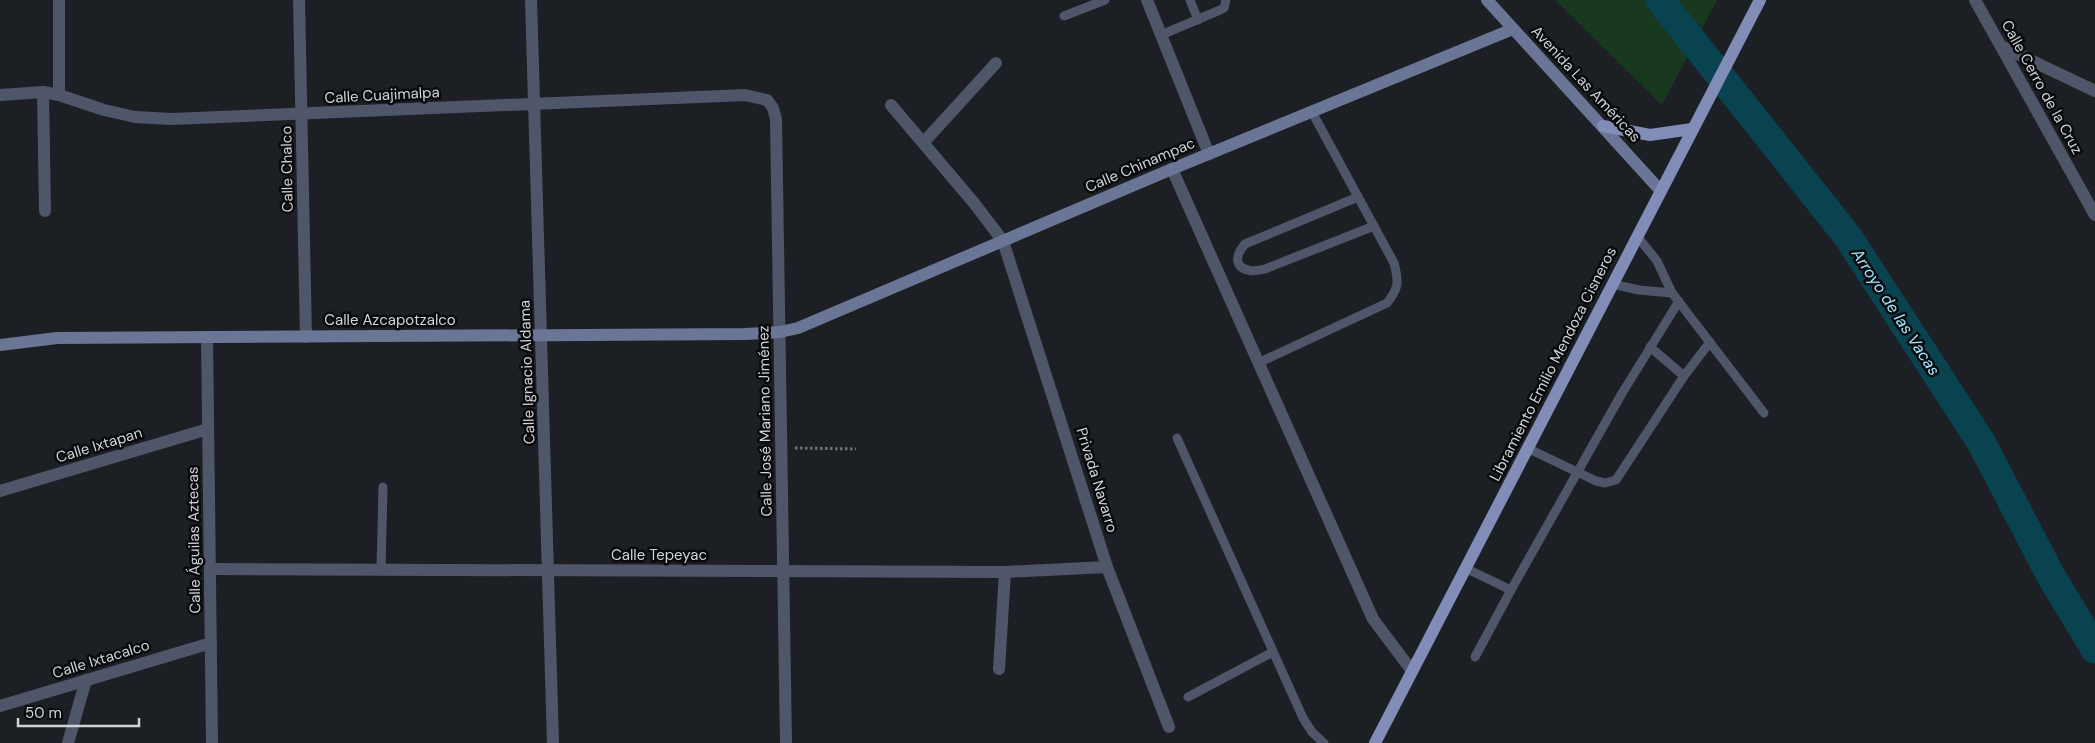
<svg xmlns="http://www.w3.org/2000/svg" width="2095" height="743" font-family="'DM Sans',sans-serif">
<rect width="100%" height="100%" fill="#1c2025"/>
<!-- green -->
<polygon fill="#18381f" points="1555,0 1717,0 1662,105"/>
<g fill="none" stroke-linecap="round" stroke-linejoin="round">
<!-- river -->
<polyline stroke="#094350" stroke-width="29" points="1660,0 1848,237 1981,442 2051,576 2095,649"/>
<!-- path -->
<polyline stroke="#6d7175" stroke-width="3" stroke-dasharray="2.5 2.5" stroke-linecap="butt" points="795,448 856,449"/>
<!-- lane -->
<g stroke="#50566a" stroke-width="9">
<polyline points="1190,0 1198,20"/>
<polyline points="1064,16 1105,0"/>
<polyline points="1161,35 1220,10 1224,8 1226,0"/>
<path d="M1358,197L1245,244C1228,264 1243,275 1265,269L1374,226"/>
<polyline points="1637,236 1657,261 1672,293 1764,413"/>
<polyline points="1612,284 1639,290 1672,293"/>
<path d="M1258,363L1387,303C1399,288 1399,282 1394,263L1312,112"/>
<polyline points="1684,376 1710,342"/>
<polyline points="1177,438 1303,718 1312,732 1324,743"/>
<polyline points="1527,448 1596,481 1605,483 1616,480 1684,376 1650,347"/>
<polyline points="1465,568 1511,590 1475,657"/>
<polyline points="381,570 383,487"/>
<polyline points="1511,590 1621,395 1679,301"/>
<polyline points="1188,697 1273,652"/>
</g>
<!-- street -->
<g stroke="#50566a" stroke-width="12">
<polyline points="59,0 59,95"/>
<polyline points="299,0 306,337"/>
<polyline points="531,0 553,743"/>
<polyline points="1147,0 1209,154"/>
<polyline points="1975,0 2095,215"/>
<polyline points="2003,47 2095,91"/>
<polyline points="43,92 45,211"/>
<polyline points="0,95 43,92 59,95 104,110 135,117 172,119 745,95 767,100 773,108 776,119 786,743"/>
<polyline points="891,105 974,203 1003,241 1107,567 1169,727"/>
<polyline points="924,142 996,63"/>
<polyline points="1172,169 1373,619 1412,671"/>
<polyline points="207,337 212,743"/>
<polyline points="0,491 208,429"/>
<polyline points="210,569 1005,572 1107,567"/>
<polyline points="999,669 1005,572"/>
<polyline points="0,706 211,643"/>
<polyline points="68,743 86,680"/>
</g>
<!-- secondary -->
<g stroke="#6b7595" stroke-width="12">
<polyline points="1487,0 1660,190"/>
<polyline points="0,345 57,338 745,334 780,332 798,328 1172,169 1513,29"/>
</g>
<!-- primary -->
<g stroke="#818db6" stroke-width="12">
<polyline points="1603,126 1650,135 1692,129"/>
<polyline points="1375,743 1760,0"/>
</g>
</g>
<g text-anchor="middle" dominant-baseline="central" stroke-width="5" stroke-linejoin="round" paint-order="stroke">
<!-- street labels -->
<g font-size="15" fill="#d0d3d7" stroke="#08090c">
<text transform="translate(1586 84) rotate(47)">Avenida Las Américas</text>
<text transform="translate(2042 87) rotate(61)">Calle Cerro de la Cruz</text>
<text transform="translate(382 95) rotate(-3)">Calle Cuajimalpa</text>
<text transform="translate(1140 165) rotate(-23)">Calle Chinampac</text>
<text transform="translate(287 169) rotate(-91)">Calle Chalco</text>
<text x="390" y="320">Calle Azcapotzalco</text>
<text transform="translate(1553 364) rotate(-63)">Libramiento Emilio Mendoza Cisneros</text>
<text transform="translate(527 372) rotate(-92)">Calle Ignacio Aldama</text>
<text transform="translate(765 421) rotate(-91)">Calle José Mariano Jiménez</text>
<text transform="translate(99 445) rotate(-17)">Calle Ixtapan</text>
<text transform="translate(1097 480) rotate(73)">Privada Navarro</text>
<text transform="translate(194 540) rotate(-91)">Calle Águilas Aztecas</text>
<text x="659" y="555">Calle Tepeyac</text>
<text transform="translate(101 659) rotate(-17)">Calle Ixtacalco</text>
</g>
<!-- water labels -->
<g font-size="16" font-style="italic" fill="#99e8ff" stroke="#08090c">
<text transform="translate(1896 312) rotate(57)">Arroyo de las Vacas</text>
</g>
</g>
<!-- scale -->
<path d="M18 718v8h121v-8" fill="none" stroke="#d0d3d7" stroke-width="2.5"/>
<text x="25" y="718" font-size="15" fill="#d0d3d7" stroke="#08090c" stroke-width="4" paint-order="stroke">50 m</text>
</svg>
